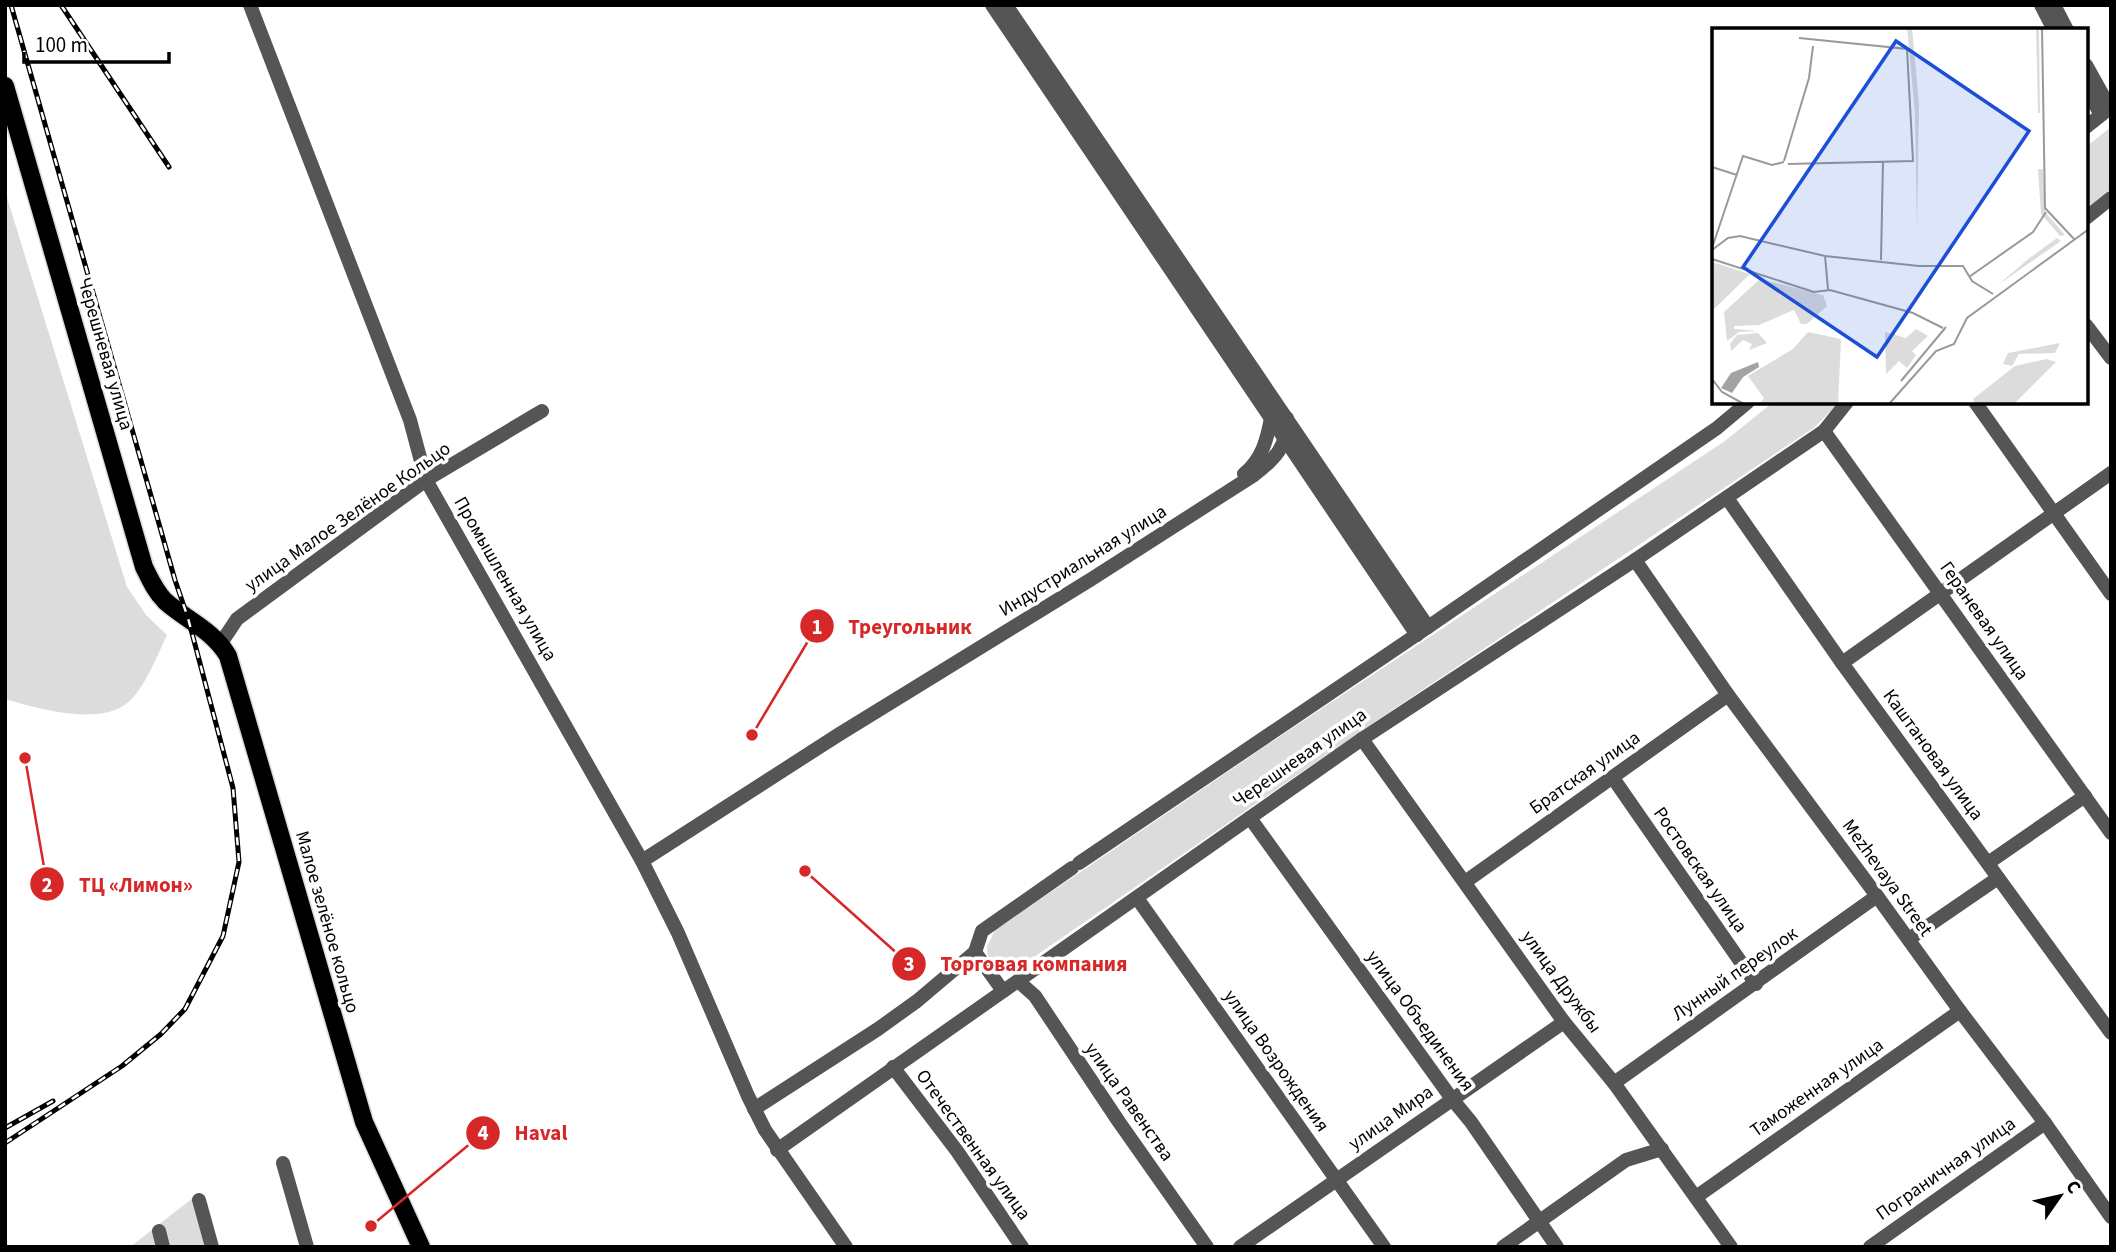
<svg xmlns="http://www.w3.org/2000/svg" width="2116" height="1252" font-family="'Source Sans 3',sans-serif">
<rect width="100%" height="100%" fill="#fff"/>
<!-- green -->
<g fill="#dcdcdc">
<polygon points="2111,127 2111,189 2086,209 2086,147"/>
<path d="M5,191L127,587L146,615L167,635C157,655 144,691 126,704C96,726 37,708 5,699Z"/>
<polygon points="1772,403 1838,403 1815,427 1358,733 1024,964 1007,969 988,959 987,947 995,930 1285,733 1725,441"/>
<polygon points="198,1194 213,1247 130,1247"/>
</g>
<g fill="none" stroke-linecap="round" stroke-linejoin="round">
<!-- major casing -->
<g stroke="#dbdbdb" stroke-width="21">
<path id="major" d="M5,86L144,567C150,579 155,591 165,601C186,620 213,630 228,656L364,1122L421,1247"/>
</g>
<!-- minor -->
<g stroke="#555" stroke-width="14">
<polyline points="250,5 410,420 426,480 642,861 678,933 748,1096 765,1130 846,1247"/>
<polyline points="992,5 1417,635"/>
<polyline points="1006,5 1428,627"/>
<polyline points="2041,5 2054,30"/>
<polyline points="2054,5 2067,30"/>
<polyline points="2086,65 2110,108"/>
<polyline points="2086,88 2101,115"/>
<polyline points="2086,127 2111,107"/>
<polyline points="2086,218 2111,198"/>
<polyline points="2086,325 2111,358"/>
<polyline points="1975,402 2111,594"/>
<polyline points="1824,431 2111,833"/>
<path d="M1244,474C1262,459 1267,440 1271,418"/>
<polyline points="1727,498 1842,663 2111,1033"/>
<polyline points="1635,560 1728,695 1877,896 1960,1011 2045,1123 2111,1217"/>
<polyline points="221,643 237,619 426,480 542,411"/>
<polyline points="1842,663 2111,473"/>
<polyline points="1362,739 1564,1022 1614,1083 1731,1247"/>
<polyline points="1613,778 1756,984"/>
<polyline points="1250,818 1452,1099 1471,1122 1557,1247"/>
<path d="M642,861L838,735L1090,580L1254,475C1275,459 1288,446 1287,418"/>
<polyline points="1079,863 1428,627 1717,428 1748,402"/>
<polyline points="1988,863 2085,796"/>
<polyline points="1465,882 1728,695"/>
<polyline points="1137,898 1384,1247"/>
<polyline points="1909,939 1998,878"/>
<polyline points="975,952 1003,991"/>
<polyline points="1018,981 1035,996 1119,1122 1207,1247"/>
<polyline points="893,1067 957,1151 1022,1247"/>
<polyline points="1614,1083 1877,896"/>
<polyline points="754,1109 878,1029 917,1001 975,952 982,931 1072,868"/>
<polyline points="777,1150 1362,739 1635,560 1824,431 1847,402"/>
<polyline points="283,1163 307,1247"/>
<polyline points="1696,1197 1960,1011"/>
<polyline points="199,1200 212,1247"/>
<polyline points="159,1231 163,1247"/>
<polyline points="1240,1247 1564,1022"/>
<polyline points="1503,1247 1626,1160 1662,1149"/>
<polyline points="1870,1247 2045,1123"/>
</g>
<!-- major -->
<use href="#major" stroke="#000" stroke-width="18"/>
<!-- rail casing -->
<g stroke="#000" stroke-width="5">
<g id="rail">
<polyline points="61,5 169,167"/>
<polyline points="5,1128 53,1101"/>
<polyline points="5,1143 122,1066 161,1034 185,1009 223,936 239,862 233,788 188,618 175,580 11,5"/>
</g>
</g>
<!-- rail -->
<use href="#rail" stroke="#fff" stroke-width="2.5" stroke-dasharray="8" stroke-linecap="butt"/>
</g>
<g text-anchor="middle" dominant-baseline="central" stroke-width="7" stroke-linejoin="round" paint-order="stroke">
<!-- street labels -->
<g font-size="19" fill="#000" stroke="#fff">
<text transform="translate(105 354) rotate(74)">Черешневая улица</text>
<text transform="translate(348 517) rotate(-35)">улица Малое Зелёное Кольцо</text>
<text transform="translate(1083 561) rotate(-32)">Индустриальная улица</text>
<text transform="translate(505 579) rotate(60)">Промышленная улица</text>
<text transform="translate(1984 621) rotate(55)">Гераневая улица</text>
<text transform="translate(1933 755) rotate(54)">Каштановая улица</text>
<text transform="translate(1300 758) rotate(-35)">Черешневая улица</text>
<text transform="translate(1585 773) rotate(-35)">Братская улица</text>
<text transform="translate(1700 870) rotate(55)">Ростовская улица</text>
<text transform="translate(1887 878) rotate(54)">Mezhevaya Street</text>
<text transform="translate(327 922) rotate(74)">Малое зелёное кольцо</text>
<text transform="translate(1735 974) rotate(-35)">Лунный переулок</text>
<text transform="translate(1561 982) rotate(54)">улица Дружбы</text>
<text transform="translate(1420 1021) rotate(54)">улица Объединения</text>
<text transform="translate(1276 1061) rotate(55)">улица Возрождения</text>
<text transform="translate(1817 1088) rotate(-35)">Таможенная улица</text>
<text transform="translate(1129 1102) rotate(55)">улица Равенства</text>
<text transform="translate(1391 1118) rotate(-35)">улица Мира</text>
<text transform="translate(973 1145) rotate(54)">Отечественная улица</text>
<text transform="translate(1946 1169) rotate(-35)">Пограничная улица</text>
</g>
</g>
<!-- overview -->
<g transform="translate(1712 28)">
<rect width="376" height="376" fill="#fff"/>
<path d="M195,0H200L207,76L205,202L203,86ZM324,0H327L328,85H326ZM326,141H331L333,184L353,207L348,208L329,186ZM345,210L349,213L286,257L315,232ZM0,234L38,246L0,283ZM48,251L111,267L115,278L95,296H89L82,282L47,297L22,298V301L47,303L27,304L15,313L12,284ZM204,301L216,308L200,323L204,327L195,340L187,333L174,346L173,304L194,310ZM96,304L129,311L126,376H48L52,370L36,348L81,321ZM46,305L55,315L37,322L40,316L31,312L19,323L18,316L25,307ZM348,315L343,325L307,326L300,338L291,336L296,325ZM334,331L344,334L302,376H263L261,371L303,338Z" fill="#dcdcdc"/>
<path d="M46,334L47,339L31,349L20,365L9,360L19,345Z" fill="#a3a3a3"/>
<path fill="none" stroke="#999" stroke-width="2" d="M330,0L333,180L362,211M72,133L97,50L101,18M76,136L201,133L195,21L87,10M0,139L25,147M0,220L31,128L60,137L72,134M0,222L16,210L28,208L113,228L207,238H251L260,253L281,266M113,228L116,261M0,231L102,264L118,262L201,285L231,300M169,232L171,133M257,249L321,204L334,184M0,351L10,364L32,376M189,353L234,299M177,376L224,323L242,316L255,290L377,201"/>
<path fill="#1d4ed8" fill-opacity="0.15" stroke="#1d4ed8" stroke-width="3.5" d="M184,13L317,103L165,329L31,239Z"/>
<rect width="376" height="376" fill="none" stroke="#000" stroke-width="3.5"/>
</g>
<!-- callouts -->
<path fill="none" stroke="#d62828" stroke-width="2.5" d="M752 735L817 626M25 758L47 884M805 871L909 964M371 1226L483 1133"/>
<g fill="#d62828" stroke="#fff" stroke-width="2.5">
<circle cx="752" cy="735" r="7"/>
<circle cx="25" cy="758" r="7"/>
<circle cx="805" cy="871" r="7"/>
<circle cx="371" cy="1226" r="7"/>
<circle cx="817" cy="626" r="18"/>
<circle cx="47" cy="884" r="18"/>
<circle cx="909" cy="964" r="18"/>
<circle cx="483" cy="1133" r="18"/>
</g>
<g font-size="21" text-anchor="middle" font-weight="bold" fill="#fff">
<text x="817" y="634">1</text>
<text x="47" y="892">2</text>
<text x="909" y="971">3</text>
<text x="483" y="1140">4</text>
</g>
<g font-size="21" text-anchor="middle" font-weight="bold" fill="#d62828" stroke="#fff" stroke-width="7" stroke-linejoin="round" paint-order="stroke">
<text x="910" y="634">Треугольник</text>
<text x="136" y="892">ТЦ «Лимон»</text>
<text x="1034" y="971">Торговая компания</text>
<text x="541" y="1140">Haval</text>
</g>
<!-- border -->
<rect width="2116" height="1252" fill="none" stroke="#000000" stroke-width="14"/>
<!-- north arrow -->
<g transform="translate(2060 1196) rotate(56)" stroke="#ffffff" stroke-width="5" paint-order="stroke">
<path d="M0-5L12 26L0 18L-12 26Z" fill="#000000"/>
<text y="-10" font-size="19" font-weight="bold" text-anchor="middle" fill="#000000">С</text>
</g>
<!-- scale -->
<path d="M24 52v10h145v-10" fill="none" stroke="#000000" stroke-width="3.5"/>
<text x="35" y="52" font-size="21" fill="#000000" stroke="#ffffff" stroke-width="5" paint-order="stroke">100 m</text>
</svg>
